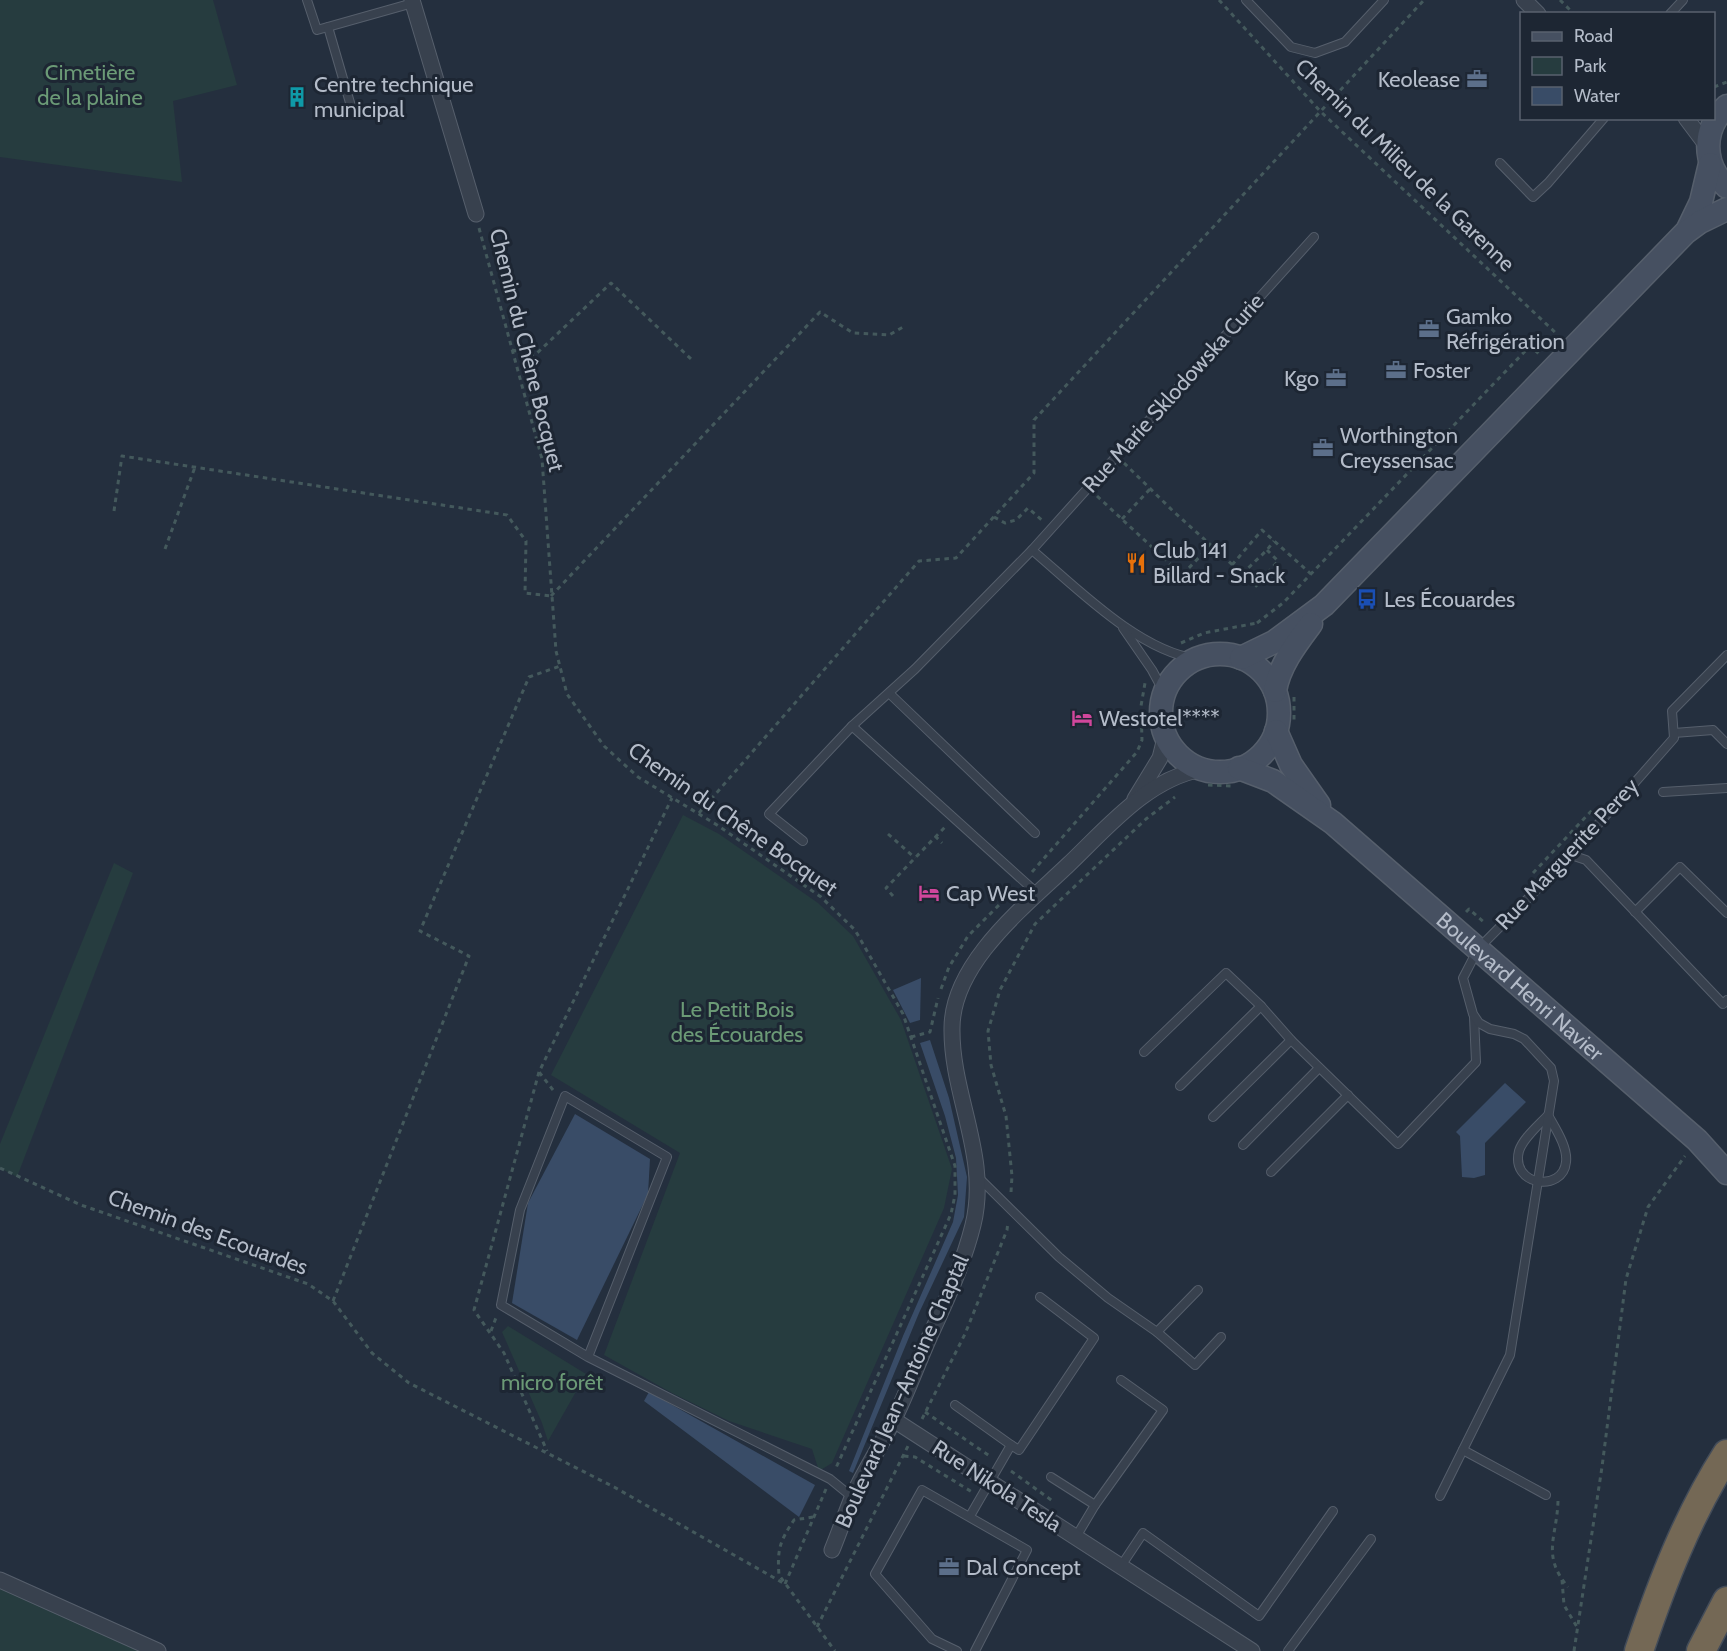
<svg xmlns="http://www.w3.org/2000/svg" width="1727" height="1651" font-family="Cabin,sans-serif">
<rect width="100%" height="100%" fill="#242f3e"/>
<!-- green -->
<g fill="#263c3f">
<polygon points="0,0 213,0 237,85 173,101 182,182 0,157"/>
<polygon points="683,815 719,834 818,903 853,936 901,1020 952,1169 944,1208 832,1463 819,1471 812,1449 729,1421 672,1393 604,1355 680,1153 551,1075"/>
<polygon points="114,863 133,873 17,1177 0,1168 0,1144"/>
<polygon points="508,1326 586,1374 548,1441 542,1423 502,1332"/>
<polygon points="0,1580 158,1651 0,1651"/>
</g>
<!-- water -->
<g fill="#394c67">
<polygon points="921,978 920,1020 910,1023 893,990"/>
<polygon points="930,1040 949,1098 967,1177 964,1217 919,1313 853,1473 849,1471 903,1336 953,1222 958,1195 956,1158 945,1116 920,1043"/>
<polygon points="1505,1083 1526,1102 1485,1143 1485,1175 1474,1178 1462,1177 1460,1136 1456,1132"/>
<polygon points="575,1114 650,1159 648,1194 577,1340 512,1303 528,1203"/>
<polygon points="649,1392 815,1485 799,1517 644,1401"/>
</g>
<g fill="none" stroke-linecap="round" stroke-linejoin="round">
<!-- lane casing -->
<g stroke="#565f6c" stroke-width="10">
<g id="lane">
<polyline points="307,0 317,30 413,3"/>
<polyline points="1246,0 1291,47 1315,53 1345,42 1384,0"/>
<polyline points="1670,14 1683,0"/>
<polyline points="328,27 353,113"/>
<polyline points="1500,163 1533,197 1548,183 1604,118"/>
<path d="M1032,550C1076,587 1138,651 1197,659"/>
<polyline points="1123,628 1152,670 1165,694"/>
<polyline points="890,694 1035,833"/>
<polyline points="852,726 915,669 1032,550 1314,237"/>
<polyline points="1674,733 1713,730 1727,744"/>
<polyline points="1663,792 1727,788"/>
<polyline points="803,841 769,814 852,726 1038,894"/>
<polyline points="1571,855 1586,860 1723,1004 1727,1000"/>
<polyline points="1635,912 1680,867 1727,913"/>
<polyline points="1144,1052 1226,973 1261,1006 1291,1040 1398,1144 1476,1062 1474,1017"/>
<polyline points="1180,1086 1261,1006"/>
<path d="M1548,1115C1555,1128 1568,1147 1566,1162C1563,1193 1510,1186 1519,1151C1523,1138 1539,1125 1548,1115Z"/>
<polyline points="1213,1117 1291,1040"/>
<polyline points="1243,1145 1319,1068"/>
<polyline points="1271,1172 1348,1095"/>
<polyline points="978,1177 1059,1257 1108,1298 1157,1332 1195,1365 1221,1337"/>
<polyline points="1157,1332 1198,1290"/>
<polyline points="588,1357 667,1157 565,1096 520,1210 501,1305 588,1357 830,1479 852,1497"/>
<polyline points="955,1405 1011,1445"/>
<polyline points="1463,1450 1546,1495"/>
<polyline points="1051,1477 1095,1505 1076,1537"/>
<polyline points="1440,1496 1510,1355 1554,1081 1551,1068 1524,1039 1514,1034 1490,1029 1479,1023 1473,1014 1463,978 1478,949 1571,855 1674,738 1672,711 1727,655"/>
<polyline points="1095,1505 1163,1410 1121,1380"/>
<polyline points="970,1516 1011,1445 1019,1450 1094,1338 1040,1297"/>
<polyline points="1121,1566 1143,1533 1259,1616 1333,1511"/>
<polyline points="957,1651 932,1639 875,1574 922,1490 1027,1550 975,1651"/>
<polyline points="1288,1651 1371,1539"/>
</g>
</g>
<!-- street casing -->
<g stroke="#565f6c" stroke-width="17">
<g id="street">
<polyline points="412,0 476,214"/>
<polyline points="1524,0 1538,14"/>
<polyline points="1686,118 1707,146"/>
<polyline points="1135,799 1160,758 1166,734"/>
<polyline points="894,1420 1252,1651"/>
<path d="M832,1550C839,1533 845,1515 852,1498C864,1471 881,1446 894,1419C907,1393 917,1365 929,1338C946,1301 963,1265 973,1225C990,1156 951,1096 952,1028C952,963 1025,906 1068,865C1107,828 1147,779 1202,769"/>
<polyline points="0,1580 158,1651"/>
</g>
</g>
<!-- secondary casing -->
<g stroke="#565f6c" stroke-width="25">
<g id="secondary">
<path d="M1727,106C1702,128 1702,165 1727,187"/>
<polyline points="1688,229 1701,202 1710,164"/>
<circle cx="1220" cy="713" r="59"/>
<polyline points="1241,658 1274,642 1324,605 1685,233 1700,222 1727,209"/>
<path d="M1275,691C1279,666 1296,644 1311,624"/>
<polyline points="1276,731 1291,765 1319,805"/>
<path id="s1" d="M1239,768L1273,781L1333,823L1697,1140L1727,1173"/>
</g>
</g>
<!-- highway casing -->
<g stroke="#434c59" stroke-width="31">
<g id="highway">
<path d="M1639,1651C1662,1583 1688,1515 1727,1454"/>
<polyline points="1701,1651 1727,1601"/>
</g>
</g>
<!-- path -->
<g stroke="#44595c" stroke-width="3" stroke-dasharray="4.5 4.5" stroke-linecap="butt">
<polyline points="1219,0 1320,111 1558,335"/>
<polyline points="1560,0 1574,14"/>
<polyline points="1714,87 1727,82"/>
<polyline points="479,228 542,459 556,651 567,694 604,746 638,777 717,825 821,897 855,930 903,1014 955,1166 955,1195 951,1214 835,1470"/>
<polyline points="512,350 535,355 611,283 691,359"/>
<polyline points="1124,463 1173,511 1256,586 1278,561 1267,550"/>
<polyline points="1097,496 1182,575 1211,545"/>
<polyline points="114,511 122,456 507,515 526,541 525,593 551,596"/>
<polyline points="994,517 1005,523 1016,520 1028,508 1043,521"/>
<polyline points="1122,519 1150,489"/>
<polyline points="165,549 195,467"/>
<polyline points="1232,565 1262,530 1311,574"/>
<polyline points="1242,574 1267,550 1274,541"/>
<polyline points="551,596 820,312 853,333 889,335 903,327"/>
<polyline points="1257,623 1283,603 1530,346 1539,354"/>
<polyline points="1181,643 1204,633 1257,623"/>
<polyline points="1294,697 1294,724"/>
<polyline points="1208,785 1232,786"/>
<polyline points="699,813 919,561 956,558 1034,473 1034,420 1424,0"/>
<polyline points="888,834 915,858"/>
<polyline points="935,836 942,843"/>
<polyline points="1032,872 1137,752 1142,740 1141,706 1145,683"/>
<polyline points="1533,873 1594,808"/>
<polyline points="893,896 886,888 945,827"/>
<polyline points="1466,912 1469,909 1485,923"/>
<polyline points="941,989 949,967 968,936 1014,890"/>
<polyline points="911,1037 930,1032 938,998"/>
<polyline points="539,1072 474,1310 504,1353 547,1451"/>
<polyline points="553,1090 539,1072 672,798"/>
<polyline points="0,1168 81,1205 308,1284 333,1301 372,1353 409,1383 614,1487 785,1584"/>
<polyline points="1011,1192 1012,1176 1006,1116 991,1065 988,1031 1000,990 1035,924 1146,819 1175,797"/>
<polyline points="333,1301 469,956 420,931 529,677 560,666"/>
<polyline points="491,1331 497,1315"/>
<polyline points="925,1412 991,1457"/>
<polyline points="922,1419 965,1334 1007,1230 1008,1222"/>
<polyline points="904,1456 915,1457 972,1492"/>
<polyline points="1011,1471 1054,1502"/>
<path d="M1558,1501C1557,1537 1541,1555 1568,1587"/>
<path d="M813,1517L794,1520C780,1541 777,1549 779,1575L835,1651"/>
<polyline points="1562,1580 1564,1605 1577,1627"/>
<polyline points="785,1584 826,1489"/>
<polyline points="817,1627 908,1446"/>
<polyline points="1574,1651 1602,1467 1626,1279 1648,1207 1685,1156"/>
</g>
<!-- lane -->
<use href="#lane" stroke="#38414e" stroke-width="8"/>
<!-- street -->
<use href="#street" stroke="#38414e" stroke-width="15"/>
<!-- secondary -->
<use href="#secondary" stroke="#465061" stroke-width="22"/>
<!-- highway -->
<use href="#highway" stroke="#746855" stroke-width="28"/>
</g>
<!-- icons -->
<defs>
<g id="office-bare" transform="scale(1.62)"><path d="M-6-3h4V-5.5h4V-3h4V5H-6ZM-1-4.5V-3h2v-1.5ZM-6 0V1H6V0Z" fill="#5c6f8a" stroke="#1d2633" stroke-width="2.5" paint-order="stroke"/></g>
<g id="building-bare" transform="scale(1.62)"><path d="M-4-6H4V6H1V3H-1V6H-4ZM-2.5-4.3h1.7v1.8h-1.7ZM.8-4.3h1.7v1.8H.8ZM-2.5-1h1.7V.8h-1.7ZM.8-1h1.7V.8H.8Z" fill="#0f9aa8" stroke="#1d2633" stroke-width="2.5" paint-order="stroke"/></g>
<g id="restaurant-bare" transform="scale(1.62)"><path d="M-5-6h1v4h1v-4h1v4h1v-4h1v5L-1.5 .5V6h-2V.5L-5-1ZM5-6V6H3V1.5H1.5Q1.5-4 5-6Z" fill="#e8710a" stroke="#1d2633" stroke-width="2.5" paint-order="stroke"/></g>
<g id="bus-bare" transform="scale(1.62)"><path d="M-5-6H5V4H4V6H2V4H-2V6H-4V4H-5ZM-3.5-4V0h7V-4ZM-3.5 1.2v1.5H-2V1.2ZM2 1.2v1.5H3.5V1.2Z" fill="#1a4fb4" stroke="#1d2633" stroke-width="2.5" paint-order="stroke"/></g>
<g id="hotel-bare" transform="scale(1.62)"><path d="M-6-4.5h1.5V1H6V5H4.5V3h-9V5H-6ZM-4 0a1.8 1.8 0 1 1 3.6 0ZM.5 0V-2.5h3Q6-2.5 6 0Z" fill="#d1479c" stroke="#1d2633" stroke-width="2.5" paint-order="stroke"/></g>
</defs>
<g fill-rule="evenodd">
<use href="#office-bare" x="1477" y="79"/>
<use href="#building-bare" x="297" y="97"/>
<use href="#office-bare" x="1429" y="329"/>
<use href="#office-bare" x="1396" y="370"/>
<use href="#office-bare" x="1336" y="378"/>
<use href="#office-bare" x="1323" y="448"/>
<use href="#restaurant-bare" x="1136" y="563"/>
<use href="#bus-bare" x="1367" y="599"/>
<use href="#hotel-bare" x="1082" y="718"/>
<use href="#hotel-bare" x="929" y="893"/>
<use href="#office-bare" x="949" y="1567"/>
</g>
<g text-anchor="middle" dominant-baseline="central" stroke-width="6" stroke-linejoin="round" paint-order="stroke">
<!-- park labels -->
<g font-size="22" fill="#6b9a76" stroke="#1d2633">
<text x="90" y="72">Cimetière<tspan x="90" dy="25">de la plaine</tspan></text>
<text x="737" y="1009">Le Petit Bois<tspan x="737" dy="25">des Écouardes</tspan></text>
<text x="552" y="1382">micro forêt</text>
</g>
<!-- poi labels -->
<g font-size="22" fill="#b4bcc9" stroke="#1d2633" text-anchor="start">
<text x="1460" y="79" text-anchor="end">Keolease</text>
<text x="314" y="84">Centre technique<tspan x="314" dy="25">municipal</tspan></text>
<text x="1446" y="316">Gamko<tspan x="1446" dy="25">Réfrigération</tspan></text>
<text x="1413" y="370">Foster</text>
<text x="1319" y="378" text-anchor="end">Kgo</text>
<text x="1340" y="435">Worthington<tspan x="1340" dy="25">Creyssensac</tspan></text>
<text x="1153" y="550">Club 141<tspan x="1153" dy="25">Billard - Snack</tspan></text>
<text x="1384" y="599">Les Écouardes</text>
<text x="1099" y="718">Westotel****</text>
<text x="946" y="893">Cap West</text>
<text x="966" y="1567">Dal Concept</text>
</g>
<!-- street labels -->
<g font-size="22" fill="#b4bcc9" stroke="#1d2633">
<text transform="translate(1405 165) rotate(44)">Chemin du Milieu de la Garenne</text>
<text transform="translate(527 350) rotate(76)">Chemin du Chêne Bocquet</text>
<text transform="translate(1173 393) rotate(-48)">Rue Marie Sklodowska Curie</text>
<text transform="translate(733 819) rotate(35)">Chemin du Chêne Bocquet</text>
<text transform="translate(1567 854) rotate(-47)">Rue Marguerite Perey</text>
<text stroke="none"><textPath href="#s1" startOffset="358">Boulevard Henri Navier</textPath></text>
<text transform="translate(208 1232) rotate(20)">Chemin des Ecouardes</text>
<text transform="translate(902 1391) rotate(-66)">Boulevard Jean-Antoine Chaptal</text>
<text transform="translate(997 1486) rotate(33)">Rue Nikola Tesla</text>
</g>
</g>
<!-- legend -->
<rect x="1520" y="12" width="195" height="108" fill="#1d2633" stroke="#59626f" stroke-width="1.5"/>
<rect x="1532" y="32" width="30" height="9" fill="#465061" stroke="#59626f" stroke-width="1.5"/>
<text x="1574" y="42" font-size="18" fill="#b4bcc9">Road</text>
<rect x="1532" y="57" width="30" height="18" fill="#263c3f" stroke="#59626f" stroke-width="1.5"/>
<text x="1574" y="72" font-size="18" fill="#b4bcc9">Park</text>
<rect x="1532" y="87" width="30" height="18" fill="#394c67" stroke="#59626f" stroke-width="1.5"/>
<text x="1574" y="102" font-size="18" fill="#b4bcc9">Water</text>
</svg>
